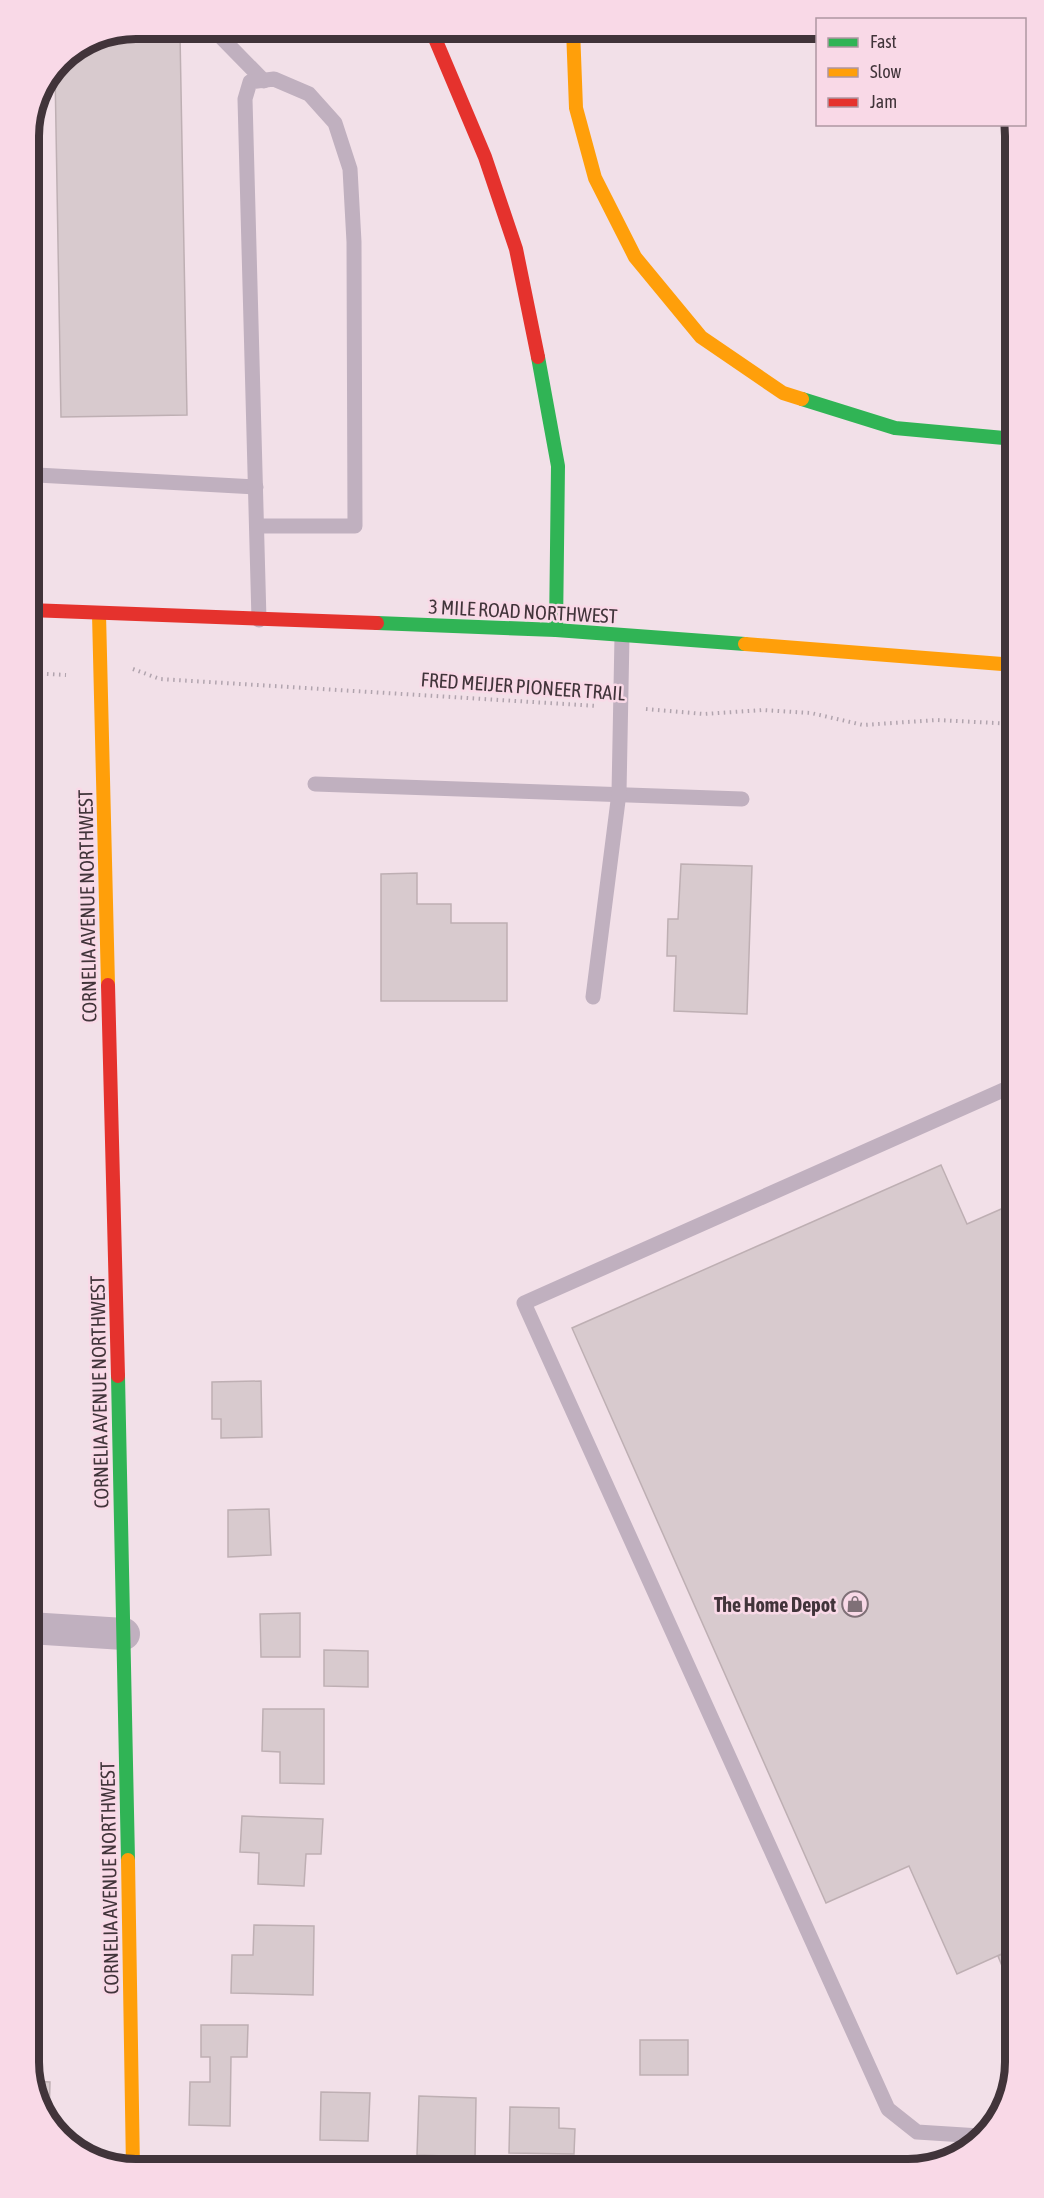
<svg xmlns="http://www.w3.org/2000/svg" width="1044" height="2198" font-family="'Asap Condensed',sans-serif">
<rect width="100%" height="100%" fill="#f2e0e8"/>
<!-- building -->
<g fill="#d8cace" stroke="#beafb3" stroke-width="1.5">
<polygon points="180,35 187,415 61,417 55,71 60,60 95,37"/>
<polygon points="681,864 752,866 747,1014 674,1011 676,956 667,956 668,919 678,919"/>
<polygon points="417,873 417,904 451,904 451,923 507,923 507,1001 381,1001 381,874"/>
<polygon points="29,1135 34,1135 35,1173 29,1173"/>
<polygon points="941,1165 967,1224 1015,1203 1015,1329 1011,1331 1015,1341 1015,1948 957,1974 909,1866 826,1903 572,1328"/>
<polygon points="261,1381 262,1437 221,1438 221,1419 212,1419 212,1382"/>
<polygon points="29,1496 30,1548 29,1548"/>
<polygon points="269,1509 271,1555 228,1557 228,1510"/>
<polygon points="300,1613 300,1657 261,1657 260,1614"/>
<polygon points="324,1650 368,1651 368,1687 324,1686"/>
<polygon points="263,1709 324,1709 324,1784 280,1783 280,1752 262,1751"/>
<polygon points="242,1816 323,1819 321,1854 306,1854 304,1886 258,1884 259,1853 240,1852"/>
<polygon points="254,1925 314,1926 313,1995 231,1993 232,1955 253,1955"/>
<polygon points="1015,1948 1015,1988 1012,1990 998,1956"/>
<polygon points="201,2025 248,2025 247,2057 231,2057 230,2126 189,2125 190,2082 210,2082 210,2057 201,2057"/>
<rect x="640" y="2040" width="48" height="35"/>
<polygon points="32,2081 50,2082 49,2118 37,2103"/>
<polygon points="321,2092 370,2093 368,2141 320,2140"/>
<polygon points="419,2096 476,2098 475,2157 417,2155"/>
<polygon points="510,2107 559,2108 559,2128 575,2129 574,2154 509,2153"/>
</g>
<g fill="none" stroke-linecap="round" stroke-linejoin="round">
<!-- path -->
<g stroke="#b1a4ae" stroke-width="4" stroke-dasharray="1.5 4.5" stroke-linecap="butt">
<polyline points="133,669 160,679 597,706"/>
<polyline points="29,673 66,675"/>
<polyline points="646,709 704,714 763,710 811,713 863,725 937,720 1015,724"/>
</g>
<!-- lane -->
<g stroke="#c0b0bf" stroke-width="15">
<polyline points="213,29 264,81"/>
<polyline points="37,475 256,487"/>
<polyline points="257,526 355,526 354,242 350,169 335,123 309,94 274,79 250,82 245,99 259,620"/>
<polyline points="315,784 742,799"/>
<polyline points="593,997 619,793 622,636"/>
<polyline points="980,2136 917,2132 888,2109 524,1303 1010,1087"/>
</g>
<!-- street -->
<polyline stroke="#c0b0bf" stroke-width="32" points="29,1628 124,1634"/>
<!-- fast -->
<g stroke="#30b455" stroke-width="14">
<polyline points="538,357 558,466 556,630 745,644"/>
<polyline points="802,399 895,428 1015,439"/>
<polyline points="377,623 556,630"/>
<polyline points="118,1376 128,1860"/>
</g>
<!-- slow -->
<g stroke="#ff9f0a" stroke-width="14">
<polyline points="573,29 576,108 595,178 635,257 701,337 783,393 802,399"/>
<polyline points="99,614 108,985"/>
<polyline points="745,644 1015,665"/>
<polyline points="128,1860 133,2169"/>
</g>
<!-- jam -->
<g stroke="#e5322d" stroke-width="14">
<polyline points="431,29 485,157 516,249 538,357"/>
<polyline points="29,610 377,623"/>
<polyline points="108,985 118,1376"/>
</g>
</g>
<!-- icons -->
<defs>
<g id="shop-ring" transform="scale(1.35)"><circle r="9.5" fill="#f9d9e7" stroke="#7f7077" stroke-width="1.5"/><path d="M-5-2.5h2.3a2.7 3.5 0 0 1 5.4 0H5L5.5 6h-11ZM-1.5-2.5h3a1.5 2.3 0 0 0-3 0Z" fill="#7f7077"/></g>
</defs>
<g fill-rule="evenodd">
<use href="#shop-ring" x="855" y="1604"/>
</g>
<g text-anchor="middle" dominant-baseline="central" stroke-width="5" stroke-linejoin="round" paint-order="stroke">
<!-- street labels -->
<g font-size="20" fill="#41343a" stroke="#f9d9e7">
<text transform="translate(523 611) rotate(3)">3 MILE ROAD NORTHWEST</text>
<text transform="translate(523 686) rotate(4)">FRED MEIJER PIONEER TRAIL</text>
<text transform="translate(87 906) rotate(-91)">CORNELIA AVENUE NORTHWEST</text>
<text transform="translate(99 1392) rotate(-91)">CORNELIA AVENUE NORTHWEST</text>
<text transform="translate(109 1878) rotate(-91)">CORNELIA AVENUE NORTHWEST</text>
</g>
<!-- poi labels -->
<g font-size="20" font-weight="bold" fill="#41343a" stroke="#f9d9e7" text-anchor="end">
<text x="836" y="1604">The Home Depot</text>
</g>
</g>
<!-- crop -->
<path d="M0 0H1044V2198H0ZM136 39H908A97 97 0 0 1 1005 136V2062A97 97 0 0 1 908 2159H136A97 97 0 0 1 39 2062V136A97 97 0 0 1 136 39Z" fill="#f9d9e7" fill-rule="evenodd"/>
<path fill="none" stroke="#41343a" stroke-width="8" d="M136 39H908A97 97 0 0 1 1005 136V2062A97 97 0 0 1 908 2159H136A97 97 0 0 1 39 2062V136A97 97 0 0 1 136 39Z"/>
<!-- legend -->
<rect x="816" y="18" width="210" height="108" fill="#f9d9e7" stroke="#af97a2" stroke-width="1.5"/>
<rect x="828" y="38" width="30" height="9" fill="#30b455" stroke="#af97a2" stroke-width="1.5"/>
<text x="870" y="48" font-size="18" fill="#41343a">Fast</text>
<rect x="828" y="68" width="30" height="9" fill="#ff9f0a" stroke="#af97a2" stroke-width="1.5"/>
<text x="870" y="78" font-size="18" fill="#41343a">Slow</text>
<rect x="828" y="98" width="30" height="9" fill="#e5322d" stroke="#af97a2" stroke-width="1.5"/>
<text x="870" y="108" font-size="18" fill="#41343a">Jam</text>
</svg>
